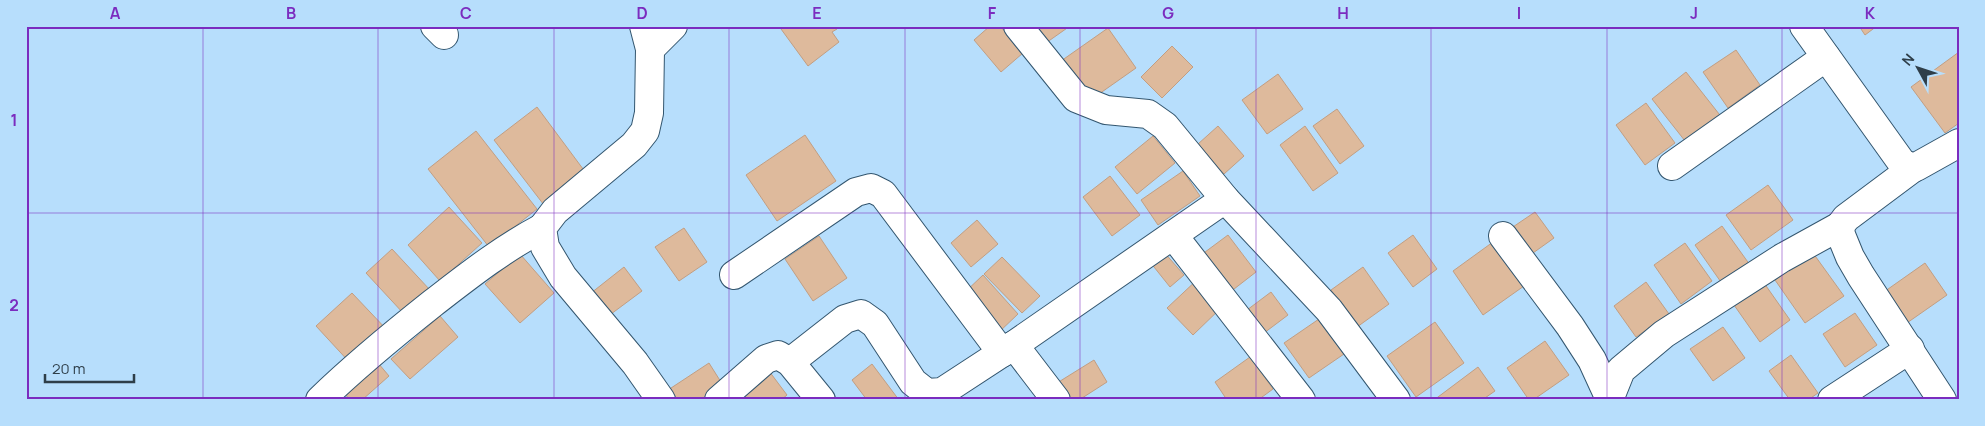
<svg xmlns="http://www.w3.org/2000/svg" width="1985" height="426" font-family="Manrope,sans-serif">
<rect width="100%" height="100%" fill="#b7defc"/>
<!-- building -->
<g fill="#deba9c" stroke="#c29e82">
<polygon points="785,26 835,26 837,29 832,32 839,42 808,66 781,29"/>
<polygon points="990,26 1000,26 1023,53 1001,72 974,40"/>
<polygon points="1031,26 1070,26 1043,45"/>
<polygon points="1859,26 1877,26 1865,35"/>
<polygon points="1108,28 1136,68 1089,101 1061,61"/>
<polygon points="1172,46 1193,67 1162,98 1141,77"/>
<polygon points="1736,50 1760,85 1728,108 1703,72"/>
<polygon points="1959,52 1959,123 1945,133 1911,87"/>
<polygon points="1686,72 1723,119 1689,146 1652,99"/>
<polygon points="1278,74 1303,109 1267,134 1242,100"/>
<polygon points="1646,103 1675,143 1645,165 1616,125"/>
<polygon points="537,107 586,173 544,205 494,140"/>
<polygon points="1337,109 1364,146 1340,164 1313,126"/>
<polygon points="1218,126 1244,156 1224,174 1198,144"/>
<polygon points="1305,126 1338,173 1313,191 1280,145"/>
<polygon points="476,131 537,209 489,247 428,169"/>
<polygon points="805,135 836,181 777,221 746,175"/>
<polygon points="1153,136 1175,163 1137,194 1115,167"/>
<polygon points="1183,171 1200,196 1158,225 1141,200"/>
<polygon points="1110,176 1140,215 1112,236 1083,197"/>
<polygon points="1768,185 1793,220 1751,250 1726,215"/>
<polygon points="449,207 482,243 440,281 408,245"/>
<polygon points="1535,212 1554,238 1526,258 1507,231"/>
<polygon points="977,220 998,244 971,267 951,243"/>
<polygon points="1722,226 1750,265 1723,285 1695,245"/>
<polygon points="684,228 707,262 679,281 655,247"/>
<polygon points="1228,235 1256,272 1225,296 1197,258"/>
<polygon points="1413,235 1437,269 1413,287 1388,253"/>
<polygon points="819,236 847,278 813,301 785,259"/>
<polygon points="1493,242 1524,286 1483,315 1453,271"/>
<polygon points="1685,243 1712,281 1681,304 1654,265"/>
<polygon points="392,249 430,290 404,314 366,273"/>
<polygon points="1163,251 1184,275 1170,287 1150,262"/>
<polygon points="1813,253 1844,296 1805,323 1775,280"/>
<polygon points="520,254 554,293 520,323 485,284"/>
<polygon points="1002,257 1040,296 1022,313 984,274"/>
<polygon points="1925,263 1947,295 1904,325 1881,294"/>
<polygon points="624,267 642,291 603,320 586,297"/>
<polygon points="1363,267 1389,304 1357,327 1331,290"/>
<polygon points="983,275 1018,314 998,333 962,295"/>
<polygon points="1199,278 1224,305 1193,335 1167,308"/>
<polygon points="1646,282 1669,314 1636,337 1614,306"/>
<polygon points="1764,283 1790,320 1760,342 1734,305"/>
<polygon points="1271,292 1288,315 1256,339 1239,316"/>
<polygon points="352,293 388,331 352,365 316,326"/>
<polygon points="1855,313 1877,345 1845,367 1823,334"/>
<polygon points="440,316 458,337 410,379 391,359"/>
<polygon points="1319,319 1344,354 1309,378 1284,343"/>
<polygon points="1435,322 1464,363 1416,397 1387,356"/>
<polygon points="1723,327 1745,358 1713,381 1690,349"/>
<polygon points="1545,341 1569,375 1533,400 1529,400 1507,368"/>
<polygon points="1791,355 1818,393 1808,400 1790,400 1769,371"/>
<polygon points="373,357 389,376 362,400 350,400 339,387"/>
<polygon points="1250,357 1273,389 1258,400 1227,400 1215,382"/>
<polygon points="1094,360 1107,382 1079,400 1067,400 1057,383"/>
<polygon points="709,363 726,390 711,400 674,400 668,390"/>
<polygon points="872,364 899,400 867,400 852,380"/>
<polygon points="766,367 787,395 781,400 736,400"/>
<polygon points="1478,367 1495,391 1482,400 1434,400"/>
</g>
<g fill="none" stroke-linecap="round" stroke-linejoin="round">
<!-- minor casing -->
<g stroke="#33566f" stroke-width="30">
<g id="minor">
<polyline points="435,26 444,35"/>
<polyline points="644,26 650,49 649,113 645,131 634,145 555,211 542,228 545,247 563,277 635,363 661,400"/>
<polyline points="1018,26 1076,98 1106,110 1148,114 1165,126 1225,199 1329,310 1396,400"/>
<polyline points="1804,26 1902,163 1913,168 1916,167 1959,143"/>
<polyline points="650,49 673,26"/>
<polyline points="1672,166 1826,57"/>
<polyline points="1913,168 1846,218 1840,226 1841,235 1850,257 1861,276 1942,400"/>
<polyline points="1173,235 1301,400"/>
<polyline points="1503,236 1570,326 1592,360 1609,397"/>
<polyline points="734,275 856,192 871,188 883,194 1002,353"/>
<polyline points="1014,345 1056,400"/>
<polyline points="790,362 845,319 861,314 875,324 913,382 927,393 942,392 1014,345 1225,199"/>
<path d="M320,400C356,365 394,334 433,303C468,276 502,249 542,228"/>
<polyline points="719,400 766,359 778,355 790,362 821,400"/>
<polyline points="1609,400 1621,370 1664,334 1782,258 1840,226"/>
<polyline points="1832,400 1910,349"/>
</g>
</g>
<!-- minor -->
<use href="#minor" stroke="#fff" stroke-width="28"/>
</g>
<!-- grid -->
<path fill="none" stroke="#7b2cbf" stroke-width="1" stroke-opacity="0.55" d="M203,26V400M378,26V400M554,26V400M729,26V400M905,26V400M1080,26V400M1256,26V400M1431,26V400M1607,26V400M1782,26V400M26,213H1959"/>
<!-- border -->
<rect width="1985" height="426" fill="none" stroke="#b7defc" stroke-width="55"/>
<!-- north arrow -->
<g transform="translate(1918 68) rotate(310)" stroke="#b7defc" stroke-width="4" paint-order="stroke">
<path d="M0-4L9 19L0 12L-9 19Z" fill="#2e3e49"/>
<text y="-8" font-size="14" font-weight="bold" text-anchor="middle" fill="#2e3e49">N</text>
</g>
<!-- scale -->
<path d="M45 374v8h89v-8" fill="none" stroke="#2e3e49" stroke-width="2.5"/>
<text x="52" y="374" font-size="15" fill="#2e3e49" stroke="#b7defc" stroke-width="4" paint-order="stroke">20 m</text>
<rect x="28" y="28" width="1930" height="370" fill="none" stroke="#7b2cbf" stroke-width="2"/>
<g font-size="16" text-anchor="middle" font-weight="bold" fill="#7b2cbf">
<text x="115" y="19">A</text>
<text x="291" y="19">B</text>
<text x="466" y="19">C</text>
<text x="642" y="19">D</text>
<text x="817" y="19">E</text>
<text x="992" y="19">F</text>
<text x="1168" y="19">G</text>
<text x="1343" y="19">H</text>
<text x="1519" y="19">I</text>
<text x="1694" y="19">J</text>
<text x="1870" y="19">K</text>
<text x="14" y="126">1</text>
<text x="14" y="311">2</text>
</g>
</svg>
